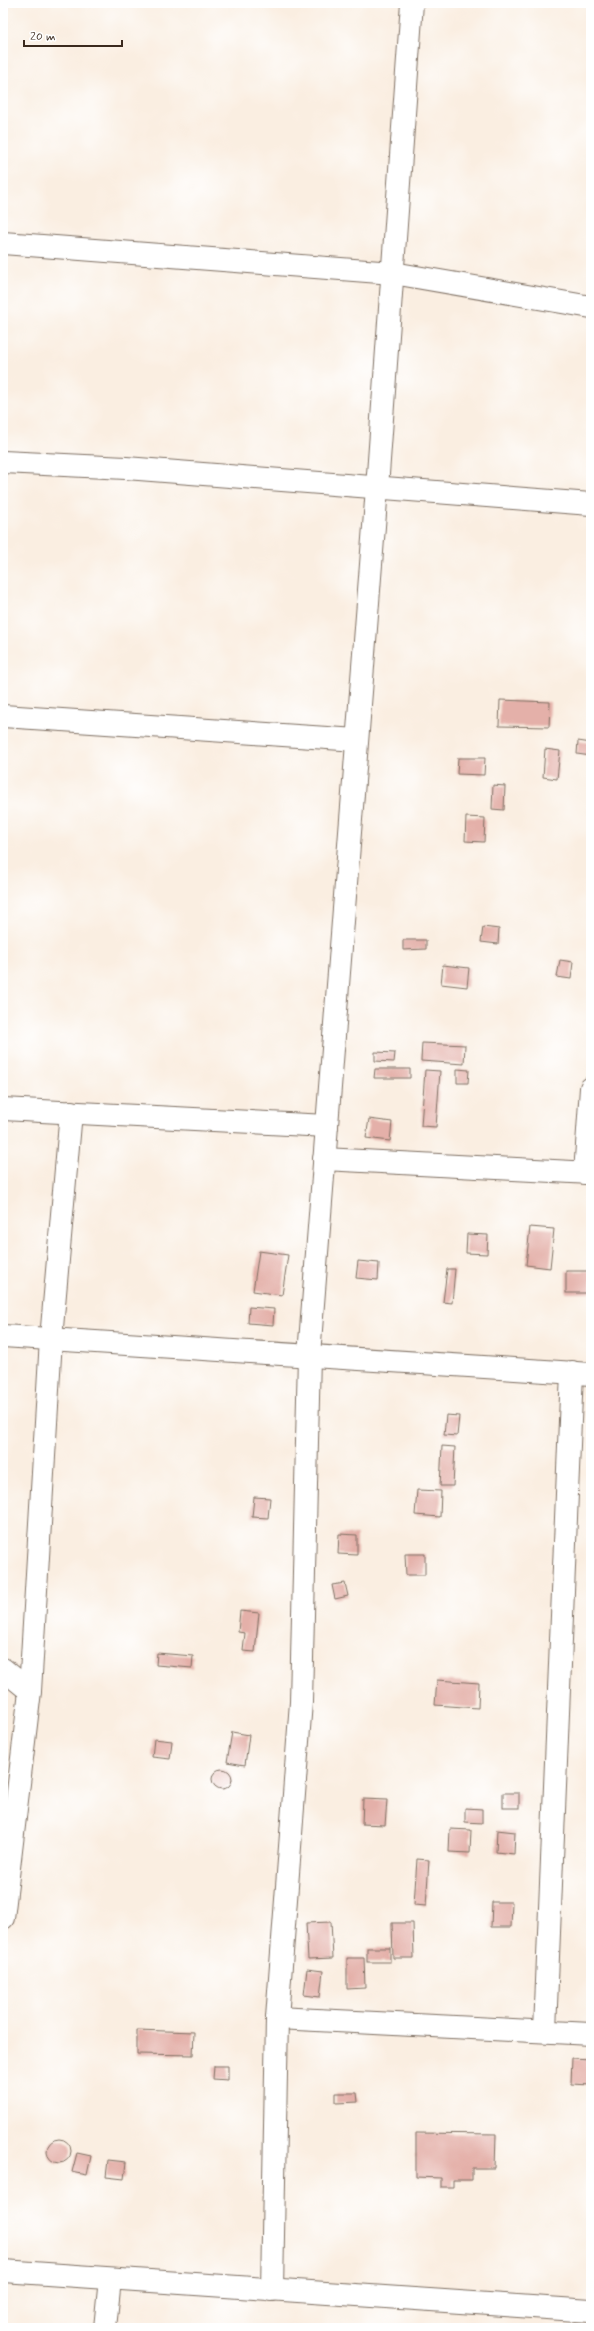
<svg xmlns="http://www.w3.org/2000/svg" width="594" height="2331" font-family="Mynerve,sans-serif">
<rect width="100%" height="100%" fill="#fff"/>
<filter id="ink" filterUnits="userSpaceOnUse"><feTurbulence type="fractalNoise" baseFrequency=".025" numOctaves="2"/><feDisplacementMap in="SourceGraphic" scale="8" xChannelSelector="R" yChannelSelector="G"/><feConvolveMatrix kernelMatrix="1 2 1 2 8 2 1 2 1" color-interpolation-filters="sRGB"/></filter>
<filter id="wash" filterUnits="userSpaceOnUse"><feTurbulence type="fractalNoise" baseFrequency=".012" numOctaves="4" result="noise"/><feDisplacementMap in="SourceGraphic" scale="16" xChannelSelector="R" yChannelSelector="G"/><feGaussianBlur stdDeviation="0.9" result="paint"/><feColorMatrix in="noise" values="0 0 0 0 0 0 0 0 0 0 0 0 0 0 0 0 0 1.4 0 .05"/><feComposite in="paint" operator="in"/></filter>
<g filter="url(#wash)">
<rect width="100%" height="100%" fill="#faeee1"/>
<g id="blocks">
<!-- building -->
<g fill="#e4b0a9">
<polygon points="500,700 550,702 549,727 499,726"/>
<polygon points="578,741 591,743 591,756 577,754"/>
<polygon points="545,749 560,751 557,779 543,777"/>
<polygon points="458,758 485,758 484,775 457,774"/>
<polygon points="493,785 505,786 504,810 492,809"/>
<polygon points="466,817 485,818 484,842 465,841"/>
<polygon points="483,927 499,929 498,944 481,942"/>
<polygon points="403,940 426,940 426,949 403,950"/>
<polygon points="560,960 573,962 571,979 557,977"/>
<polygon points="443,965 469,968 467,987 441,984"/>
<polygon points="422,1043 465,1045 464,1064 421,1061"/>
<polygon points="375,1052 395,1053 394,1062 375,1061"/>
<polygon points="375,1069 410,1069 410,1078 374,1078"/>
<polygon points="457,1069 469,1070 468,1083 457,1083"/>
<polygon points="425,1070 440,1071 436,1127 421,1126"/>
<polygon points="369,1119 392,1122 390,1141 366,1138"/>
<polygon points="530,1227 554,1229 550,1268 526,1265"/>
<polygon points="467,1234 488,1235 487,1254 466,1253"/>
<polygon points="259,1251 288,1255 282,1295 253,1291"/>
<polygon points="358,1261 379,1263 378,1280 356,1278"/>
<polygon points="447,1269 455,1269 452,1303 443,1302"/>
<rect x="566" y="1271" width="25" height="22"/>
<polygon points="249,1307 274,1309 273,1325 248,1323"/>
<polygon points="446,1415 459,1416 457,1436 444,1435"/>
<polygon points="442,1446 455,1447 453,1486 440,1486"/>
<polygon points="417,1490 441,1491 440,1517 415,1515"/>
<polygon points="254,1497 270,1498 268,1518 252,1517"/>
<polygon points="339,1534 357,1535 357,1555 338,1554"/>
<polygon points="405,1554 425,1554 425,1575 406,1575"/>
<polygon points="345,1583 348,1596 335,1599 332,1585"/>
<polygon points="240,1611 259,1613 255,1652 243,1651 245,1633 238,1632"/>
<polygon points="157,1653 193,1656 192,1668 156,1665"/>
<polygon points="437,1680 479,1683 478,1708 435,1705"/>
<polygon points="232,1732 249,1735 245,1765 227,1762"/>
<polygon points="154,1739 172,1741 170,1759 152,1757"/>
<circle cx="222" cy="1779" r="10"/>
<rect x="503" y="1793" width="16" height="15"/>
<polygon points="363,1799 387,1800 385,1825 362,1824"/>
<polygon points="465,1808 482,1809 482,1823 465,1822"/>
<polygon points="450,1829 471,1830 470,1853 449,1852"/>
<polygon points="497,1830 515,1832 514,1854 496,1852"/>
<polygon points="417,1859 429,1860 426,1906 414,1905"/>
<polygon points="492,1902 512,1902 511,1927 491,1927"/>
<polygon points="331,1922 333,1958 308,1959 306,1923"/>
<polygon points="392,1923 413,1923 414,1958 393,1958"/>
<rect x="367" y="1948" width="23" height="14"/>
<polygon points="347,1958 364,1958 365,1988 347,1989"/>
<polygon points="307,1969 323,1971 320,1997 304,1995"/>
<polygon points="137,2030 194,2032 193,2055 137,2054"/>
<polygon points="572,2058 591,2059 591,2085 571,2084"/>
<polygon points="214,2066 228,2066 228,2080 213,2079"/>
<polygon points="336,2093 357,2093 358,2102 336,2103"/>
<polygon points="416,2133 496,2134 495,2168 472,2168 472,2180 453,2180 453,2187 441,2187 441,2178 416,2177"/>
<circle cx="59" cy="2151" r="12"/>
<polygon points="77,2153 91,2156 87,2175 72,2172"/>
<polygon points="108,2160 126,2162 124,2179 106,2177"/>
</g>
</g>
</g>
<g filter="url(#ink)">
<use href="#blocks" fill-opacity="0" stroke="#7e6f62" stroke-width="1"/>
<g fill="none" stroke-linecap="round" stroke-linejoin="round">
<!-- street casing -->
<g stroke="#7e6f62" stroke-width="24">
<g id="street">
<polyline points="3,243 393,273 591,307"/>
<polyline points="3,462 126,468 591,504"/>
<polyline points="3,716 357,740"/>
<polyline points="3,1109 327,1126"/>
<polyline points="324,1159 591,1173"/>
<polyline points="585,1173 591,1088"/>
<polyline points="3,1336 591,1374"/>
<polyline points="3,1669 30,1691"/>
<polyline points="3,1918 30,1691 51,1339 71,1112"/>
<polyline points="277,2018 591,2034"/>
<polyline points="545,2030 572,1372"/>
<polyline points="3,2271 591,2311"/>
<polyline points="272,2290 277,2018 301,1702 309,1355 377,488 412,3"/>
<polyline points="105,2328 110,2279"/>
</g>
</g>
<!-- street -->
<use href="#street" stroke="#fff" stroke-width="22"/>
</g>
</g>
<!-- margin -->
<rect width="594" height="2331" fill="none" stroke="#fff" stroke-width="16"/>
<!-- scale -->
<path d="M24 40v6h98v-6" fill="none" stroke="#3b2a1e" stroke-width="2"/>
<text x="30" y="40" font-size="12" fill="#3b2a1e" stroke="#ffffff" stroke-width="3" paint-order="stroke">20 m</text>
</svg>
